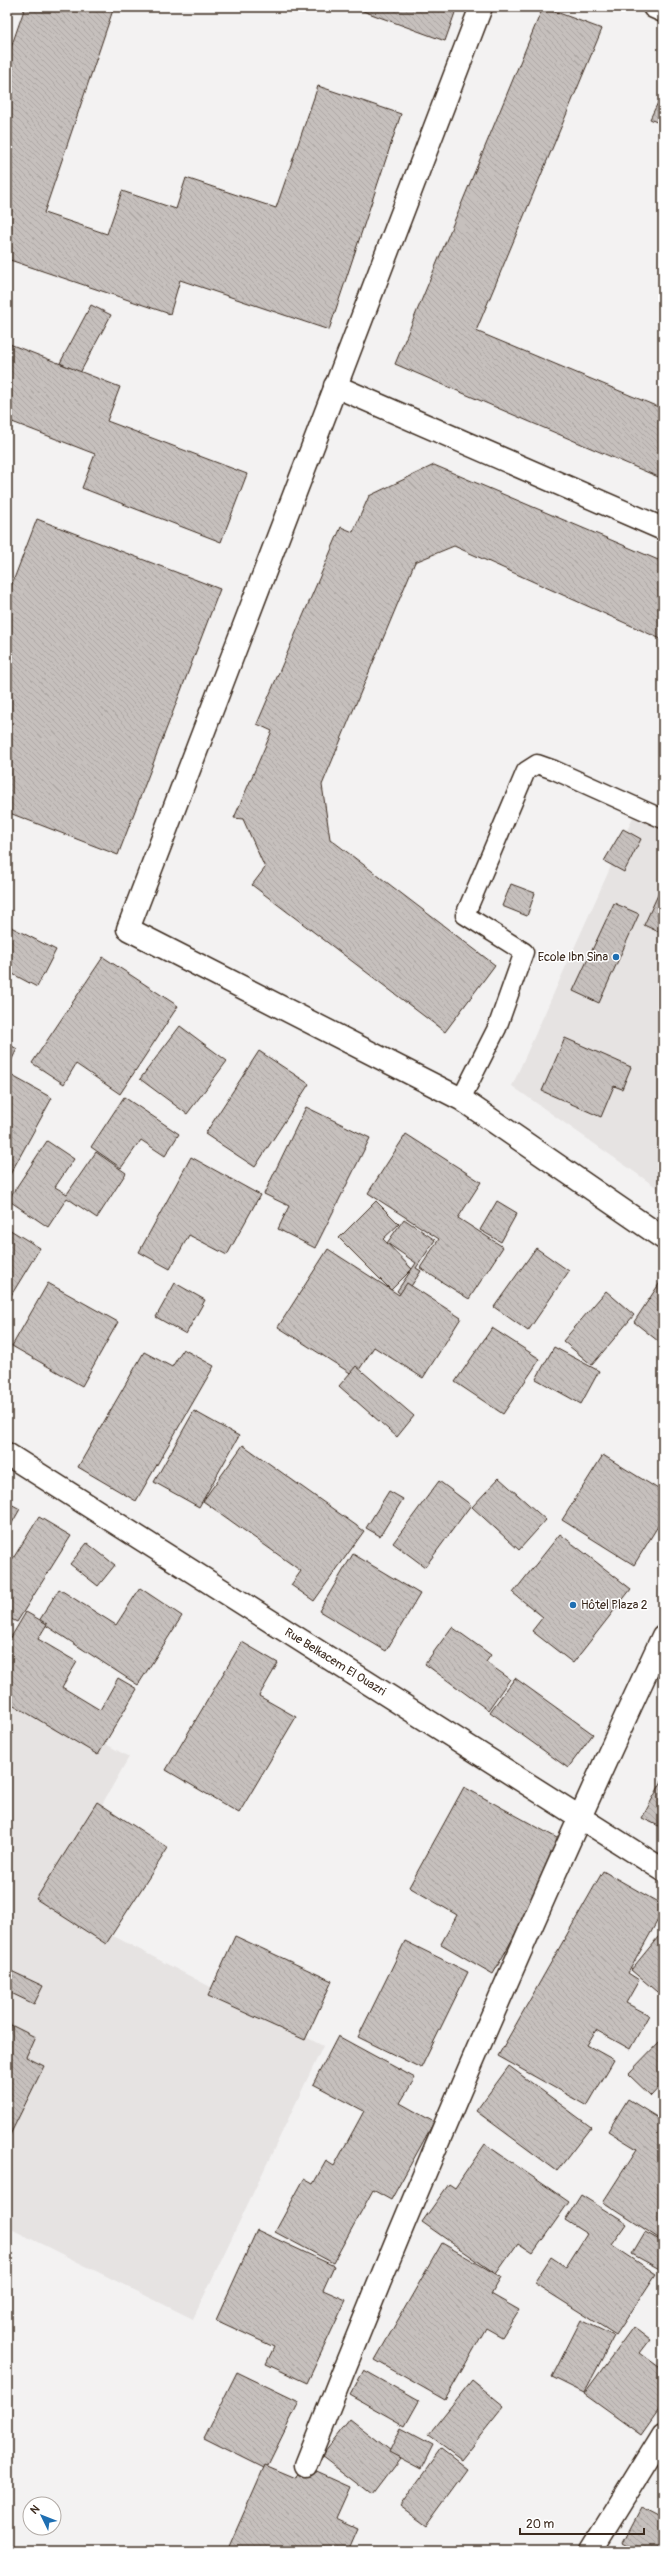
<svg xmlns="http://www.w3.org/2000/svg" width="670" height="2558" font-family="Pangolin,sans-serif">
<defs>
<pattern id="building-back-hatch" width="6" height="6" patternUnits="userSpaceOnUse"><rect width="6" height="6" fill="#c6c0bd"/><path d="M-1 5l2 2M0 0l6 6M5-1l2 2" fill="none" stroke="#aba5a2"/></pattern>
</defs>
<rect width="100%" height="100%" fill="#f3f2f2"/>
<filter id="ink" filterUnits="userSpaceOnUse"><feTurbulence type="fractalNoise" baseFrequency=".025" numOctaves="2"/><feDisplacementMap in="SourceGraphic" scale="8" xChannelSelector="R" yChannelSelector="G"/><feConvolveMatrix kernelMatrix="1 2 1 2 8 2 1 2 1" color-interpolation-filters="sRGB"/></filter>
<g filter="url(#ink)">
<!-- built -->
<g fill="#e6e3e2">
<polygon points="634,815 663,828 663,1192 512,1086"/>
<polygon points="7,1689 129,1757 47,1901 323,2046 193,2319 7,2227"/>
</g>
<!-- building -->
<g fill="url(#building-back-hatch)" stroke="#3b2a1e">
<polygon points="25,7 103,7 113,10 44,213 107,234 122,191 176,209 186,178 276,208 318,86 401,114 329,330 180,280 170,314 7,259 7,59"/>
<polygon points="352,7 457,7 445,41"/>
<polygon points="543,7 602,29 476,331 663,409 663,479 395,364"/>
<polygon points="663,92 663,125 650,119"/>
<polygon points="91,305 111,315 80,373 60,363"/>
<polygon points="7,343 120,387 107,421 247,474 221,542 82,488 95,454 7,420"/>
<polygon points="434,465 663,562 663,640 454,546 415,562 322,785 330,839 495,965 445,1032 252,885 265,868 243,819 234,818 272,731 257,724 341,527 353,532 369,496"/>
<polygon points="37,519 220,589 118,855 7,812 7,597"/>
<polygon points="623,829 641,839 624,872 604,861"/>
<polygon points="511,884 535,893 527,916 502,906"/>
<polygon points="663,884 663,934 644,925"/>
<polygon points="614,903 639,914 599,1003 573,991"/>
<polygon points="7,925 56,950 37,987 7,971"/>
<polygon points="103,957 178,1006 120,1094 76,1064 64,1084 32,1063"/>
<polygon points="180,1026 227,1061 187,1114 140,1079"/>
<polygon points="565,1038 631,1067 622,1089 614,1086 601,1117 542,1091"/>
<polygon points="7,1043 17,1049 7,1069"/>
<polygon points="259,1051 309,1084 255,1167 205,1134"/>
<polygon points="7,1073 52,1098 7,1180"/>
<polygon points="124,1097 179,1134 165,1156 141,1140 121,1168 91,1147"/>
<polygon points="306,1107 370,1138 315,1248 278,1229 289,1206 264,1194"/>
<polygon points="406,1134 481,1182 458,1218 503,1247 469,1299 420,1268 439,1239 368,1193"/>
<polygon points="47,1141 74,1159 55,1187 67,1194 96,1152 126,1173 97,1218 67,1198 48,1227 8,1200"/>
<polygon points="191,1157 260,1195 227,1255 189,1235 170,1269 139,1252"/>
<polygon points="376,1201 399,1224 383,1239 412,1269 391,1290 339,1238"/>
<polygon points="497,1201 517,1213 501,1242 480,1230"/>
<polygon points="404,1219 435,1240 416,1268 421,1271 404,1297 397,1291 416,1263 387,1243"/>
<polygon points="7,1228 40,1248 7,1302"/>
<polygon points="536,1248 569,1271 528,1331 494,1307"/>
<polygon points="328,1249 399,1295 407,1283 461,1318 423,1378 374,1347 355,1376 278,1327"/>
<polygon points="663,1278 663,1345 634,1322"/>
<polygon points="48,1283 118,1322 82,1386 12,1346"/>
<polygon points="175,1283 205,1300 186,1334 156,1317"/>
<polygon points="606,1291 634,1315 592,1365 563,1341"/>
<polygon points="492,1328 540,1359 503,1414 455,1382"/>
<polygon points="554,1347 599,1371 581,1404 536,1379"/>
<polygon points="183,1349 214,1366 136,1501 78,1467 144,1352 172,1367"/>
<polygon points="356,1366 414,1416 397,1437 339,1386"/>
<polygon points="194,1411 239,1436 199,1507 154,1482"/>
<polygon points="243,1445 364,1531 314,1601 291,1585 301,1571 203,1501"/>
<polygon points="603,1455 663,1492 663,1518 634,1565 562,1520"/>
<polygon points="499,1478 546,1520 519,1550 472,1507"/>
<polygon points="439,1481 471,1505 425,1567 393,1543"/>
<polygon points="389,1491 403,1499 380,1536 366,1528"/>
<polygon points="7,1502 20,1509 7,1532"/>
<polygon points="39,1517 71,1536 17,1622 7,1617 7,1568"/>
<polygon points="560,1534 631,1589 573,1663 532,1631 543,1617 513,1593"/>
<polygon points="87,1543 115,1565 98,1586 70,1564"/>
<polygon points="353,1554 420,1594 386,1651 319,1611"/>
<polygon points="140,1588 182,1616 138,1685 39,1621 59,1589 116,1625"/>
<polygon points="26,1612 47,1624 38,1639 77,1662 62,1687 100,1710 118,1678 137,1689 98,1755 7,1701 7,1644"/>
<polygon points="452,1627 491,1655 486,1662 510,1679 488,1710 425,1664"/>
<polygon points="242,1642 278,1663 259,1696 296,1717 239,1813 166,1770"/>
<polygon points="515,1678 593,1734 568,1768 490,1712"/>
<polygon points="663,1779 663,1828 642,1818"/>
<polygon points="464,1787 566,1843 493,1974 441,1944 457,1915 409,1887"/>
<polygon points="97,1802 168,1848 106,1944 36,1899"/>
<polygon points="603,1871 663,1905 663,1911 628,1973 639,1980 626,2003 649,2015 630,2049 596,2030 587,2045 614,2060 587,2106 498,2056"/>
<polygon points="663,1931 663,1997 631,1970"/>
<polygon points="235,1936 332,1981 305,2040 208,1996"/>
<polygon points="405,1941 468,1972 421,2068 358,2037"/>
<polygon points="7,1969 43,1986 34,2004 7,1991"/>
<polygon points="7,2023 35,2037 26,2057 44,2066 7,2141"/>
<polygon points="338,2036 415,2078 400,2103 434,2122 391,2200 373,2190 333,2263 275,2232 304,2179 313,2184 326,2161 334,2166 364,2111 313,2084"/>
<polygon points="663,2038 663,2083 651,2096 628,2074"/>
<polygon points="509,2066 591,2127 557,2171 476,2111"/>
<polygon points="628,2099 663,2121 663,2241 603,2202 637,2149 608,2131"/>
<polygon points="485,2144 569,2202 533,2253 518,2243 496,2274 422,2222 449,2184 455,2188"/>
<polygon points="581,2195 627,2224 612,2245 656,2274 616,2335 534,2283 551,2257 566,2267 587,2234 565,2220"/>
<polygon points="257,2230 334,2266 323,2290 346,2300 307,2383 266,2364 274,2347 216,2320"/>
<polygon points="645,2232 663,2242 663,2271 632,2254"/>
<polygon points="442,2243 501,2277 491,2294 519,2310 502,2337 486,2328 445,2400 375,2360"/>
<polygon points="581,2320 614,2336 584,2393 552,2377"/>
<polygon points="633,2327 650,2340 640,2353 663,2370 663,2404 641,2435 584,2394"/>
<polygon points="364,2370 419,2401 405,2426 350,2395"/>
<polygon points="237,2372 299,2402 266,2469 204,2438"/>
<polygon points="472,2380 504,2406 461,2460 428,2435"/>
<polygon points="350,2419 400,2458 372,2495 321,2456"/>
<polygon points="401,2428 433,2445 421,2469 389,2452"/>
<polygon points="441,2449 467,2469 426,2525 400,2506"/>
<polygon points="265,2465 296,2478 301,2465 350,2487 336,2518 358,2528 348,2551 227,2551"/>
<polygon points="641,2508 658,2517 663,2508 663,2551 639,2551 623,2542"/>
</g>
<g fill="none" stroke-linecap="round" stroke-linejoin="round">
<!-- service casing -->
<g stroke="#3b2a1e" stroke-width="21">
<polyline id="service" points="461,1099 497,1028 524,952 465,915 526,771 537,764 554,770 663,819"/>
</g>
<!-- minor casing -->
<g stroke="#3b2a1e" stroke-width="25">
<g id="minor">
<polyline points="481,7 128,929 461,1099 663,1238"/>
<polyline points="654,7 663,11"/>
<polyline points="335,386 663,529"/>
<path d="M306,2465C416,2185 536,1909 663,1636"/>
<polyline points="591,2551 663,2434"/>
</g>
</g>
<!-- tertiary casing -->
<g stroke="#3b2a1e" stroke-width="25">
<polyline id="tertiary" points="7,1454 663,1870"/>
</g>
<!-- service -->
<use href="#service" stroke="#fff" stroke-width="18"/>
<!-- minor -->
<use href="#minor" stroke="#fff" stroke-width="22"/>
<!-- tertiary -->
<use href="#tertiary" stroke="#fff" stroke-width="22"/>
</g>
</g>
<!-- markers -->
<g fill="#1f6fb2" stroke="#fff" stroke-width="1.5">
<circle cx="616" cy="957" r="4"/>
<circle cx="573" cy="1605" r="4"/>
</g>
<g text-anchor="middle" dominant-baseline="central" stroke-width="3" stroke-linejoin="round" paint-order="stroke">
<!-- poi labels -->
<g font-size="12" fill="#3b2a1e" stroke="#fff" text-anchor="end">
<text x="608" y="957">Ecole Ibn Sina</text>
<text x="581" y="1605" text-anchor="start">Hôtel Plaza 2</text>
</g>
<!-- street labels -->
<g font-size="12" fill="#3b2a1e" stroke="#fff">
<text transform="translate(335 1662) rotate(32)">Rue Belkacem El Ouazri</text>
</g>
</g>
<!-- margin -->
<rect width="670" height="2558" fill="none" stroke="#fff" stroke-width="24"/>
<rect x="12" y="12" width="646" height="2534" fill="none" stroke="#3b2a1e" stroke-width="1.5" filter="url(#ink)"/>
<!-- north arrow -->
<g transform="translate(42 2516) rotate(313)"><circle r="19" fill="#ffffff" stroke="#b1aaa5"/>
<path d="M0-3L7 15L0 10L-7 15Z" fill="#1f6fb2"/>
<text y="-6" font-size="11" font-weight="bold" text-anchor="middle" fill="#3b2a1e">N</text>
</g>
<!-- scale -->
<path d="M520 2528v6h124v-6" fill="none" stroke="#3b2a1e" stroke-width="2"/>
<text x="526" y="2528" font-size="12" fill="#3b2a1e" stroke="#ffffff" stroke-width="3" paint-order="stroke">20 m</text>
</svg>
